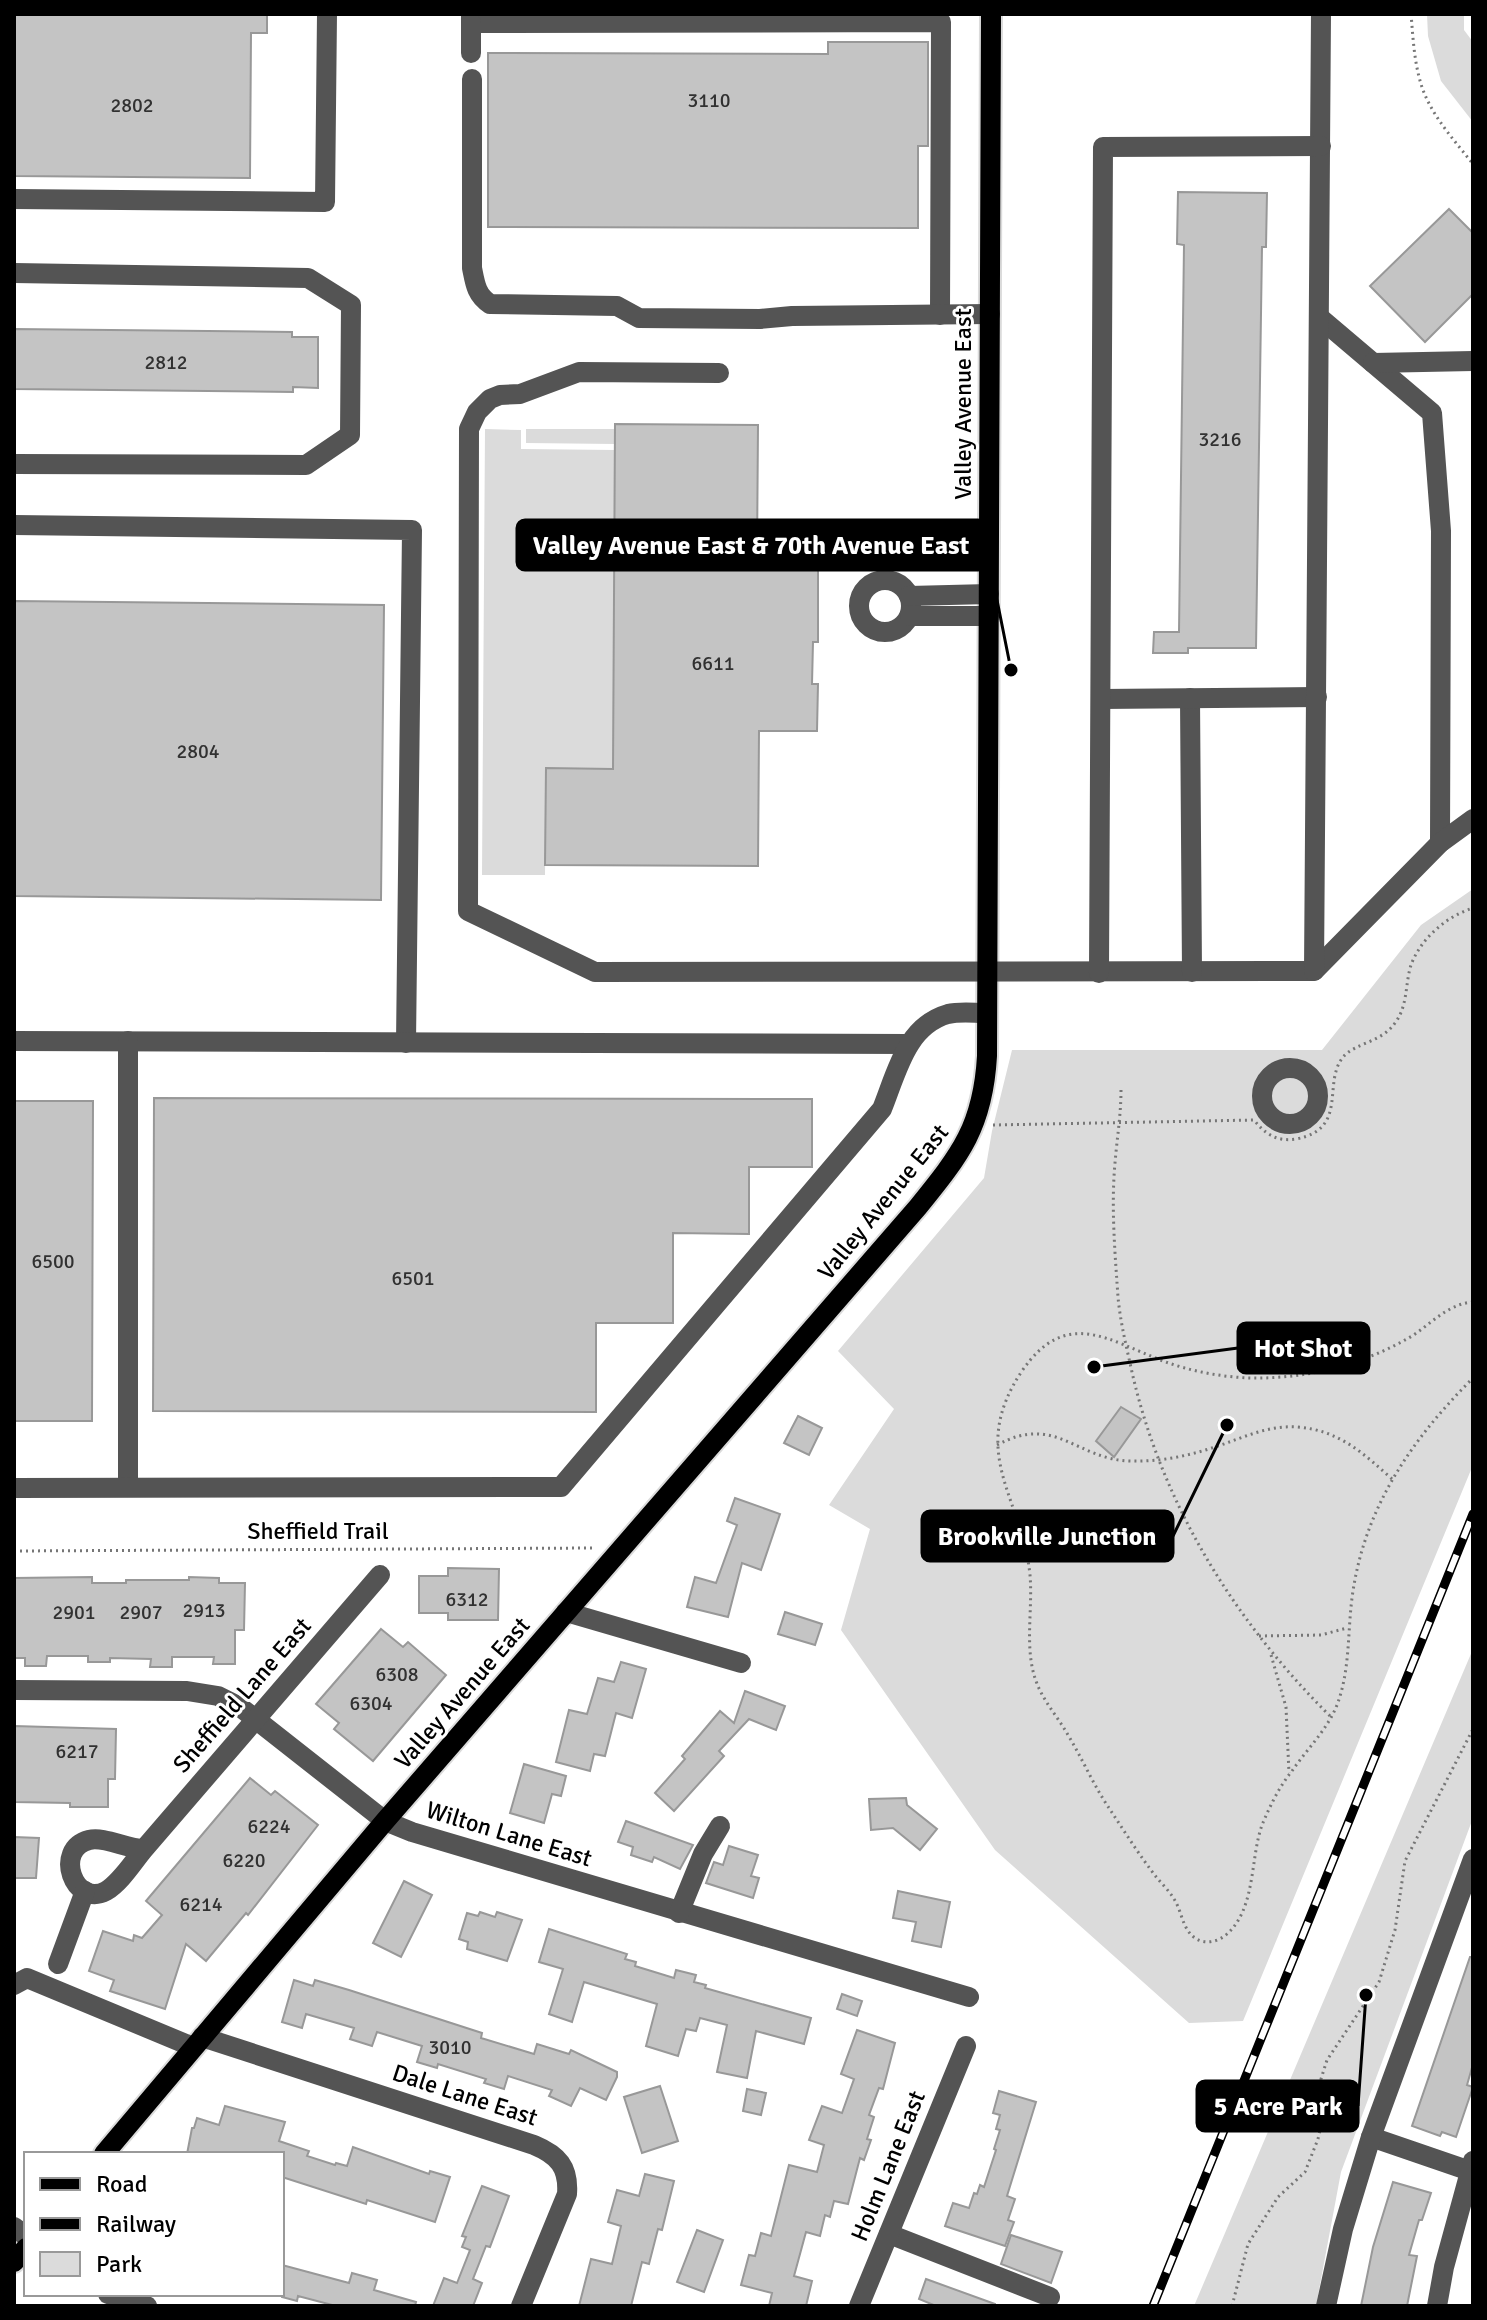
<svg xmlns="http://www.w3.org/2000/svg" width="1487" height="2320" font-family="Signika,sans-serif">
<rect width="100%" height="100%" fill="#fff"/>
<!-- green -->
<g fill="#dbdbdb">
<polygon points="1427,14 1464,14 1464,30 1473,42 1473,122 1441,81 1428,36"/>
<polygon points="485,429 521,430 521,449 615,450 613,769 546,768 545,875 482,875"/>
<polygon points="526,429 615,429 615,444 526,443"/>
<polygon points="1473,889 1473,1465 1243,2021 1189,2023 995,1850 841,1630 870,1529 829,1505 894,1409 838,1351 984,1178 992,1131 1012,1050 1322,1050 1421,925"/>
<polygon points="1473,1649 1473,1818 1341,2172 1316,2306 1194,2306"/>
</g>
<!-- building -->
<g fill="#c4c4c4" stroke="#989898" stroke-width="2">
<polygon points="14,14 267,14 267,33 251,33 250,178 14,176"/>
<polygon points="828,42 928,42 928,146 918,146 918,228 488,227 488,53 828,54"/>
<polygon points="1178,192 1267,193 1266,247 1262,247 1256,648 1188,648 1188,653 1153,653 1154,632 1179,632 1184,245 1177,244"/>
<polygon points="1449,209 1473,233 1473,294 1425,342 1370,286"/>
<polygon points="14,329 292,332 292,337 318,337 318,388 293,387 293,392 14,389"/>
<polygon points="615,424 758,425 757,555 818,556 818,642 813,642 812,684 818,684 817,731 759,731 758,866 545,865 546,768 613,769"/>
<polygon points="14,601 384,605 381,900 14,896"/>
<polygon points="154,1098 812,1099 812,1167 749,1167 749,1234 673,1233 673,1323 596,1323 596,1412 153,1411"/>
<polygon points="14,1101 93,1101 92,1421 14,1421"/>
<polygon points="1121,1407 1141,1419 1114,1457 1096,1441"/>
<polygon points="798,1416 822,1428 809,1455 784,1443"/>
<polygon points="735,1498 780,1514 761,1570 742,1563 728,1617 687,1607 695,1577 716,1583 737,1525 727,1521"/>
<polygon points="448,1568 499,1569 498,1620 448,1620 448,1613 419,1613 419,1576 448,1576"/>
<polygon points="92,1577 92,1583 126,1583 126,1580 189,1580 189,1577 219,1578 219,1583 245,1583 244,1630 235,1630 235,1664 213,1664 214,1657 172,1657 172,1667 150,1667 151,1659 110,1658 110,1662 88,1662 88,1656 47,1656 46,1666 25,1666 25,1658 14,1658 14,1578"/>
<polygon points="785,1612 822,1624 815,1645 778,1634"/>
<polygon points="381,1629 403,1647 408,1642 446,1675 373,1761 334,1729 339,1723 316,1704"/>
<polygon points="621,1662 646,1669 632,1718 616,1713 605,1756 594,1754 590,1771 556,1762 569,1710 587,1714 598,1678 614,1682"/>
<polygon points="745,1691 785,1706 776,1730 749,1719 719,1751 724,1756 674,1811 655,1793 685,1759 682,1756 720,1711 734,1723"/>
<polygon points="14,1726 116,1729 115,1779 108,1779 108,1807 70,1807 70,1803 14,1802"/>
<polygon points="524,1764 566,1776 561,1796 552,1794 544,1823 510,1813"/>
<polygon points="250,1778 271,1795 275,1791 318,1825 248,1915 246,1913 206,1961 186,1944 165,2009 110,1991 114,1980 89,1971 103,1931 133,1941 134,1935 142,1938 162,1915 146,1901"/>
<polygon points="906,1798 907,1805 937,1829 920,1850 893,1828 871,1830 869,1799"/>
<polygon points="626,1821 693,1845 680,1869 654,1857 652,1862 631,1855 633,1847 618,1842"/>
<polygon points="14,1837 39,1838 36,1878 14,1878"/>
<polygon points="729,1846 758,1855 751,1876 759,1878 753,1898 706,1883 714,1862 723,1865"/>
<polygon points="404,1881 432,1895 401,1957 373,1943"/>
<polygon points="898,1891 950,1902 941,1947 912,1941 916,1922 893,1918"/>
<polygon points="480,1912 495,1917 497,1912 522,1920 507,1961 467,1949 468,1942 459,1939 467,1913 478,1916"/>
<polygon points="549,1929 627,1954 625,1959 636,1962 635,1966 674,1978 676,1970 696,1975 694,1982 706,1985 705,1988 811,2018 804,2044 756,2031 747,2078 717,2072 727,2025 700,2018 696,2031 686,2029 678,2056 646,2046 657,2004 584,1982 572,2022 549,2014 563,1969 539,1962"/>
<polygon points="1470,1957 1473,1957 1473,2064 1467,2085 1473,2087 1456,2137 1442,2132 1440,2136 1412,2126"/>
<polygon points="294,1980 313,1986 315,1980 349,1990 482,2033 481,2038 534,2054 537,2044 569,2054 571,2050 617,2072 617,2077 606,2100 580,2088 571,2106 549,2096 552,2090 508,2076 504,2089 484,2083 486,2079 438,2064 437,2068 417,2062 422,2046 377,2032 372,2046 350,2039 354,2028 306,2014 302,2028 282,2022"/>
<polygon points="842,1994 862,2001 857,2016 837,2009"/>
<polygon points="857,2030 895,2043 883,2089 879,2088 869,2115 874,2117 867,2139 871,2140 864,2160 860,2158 848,2204 834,2201 830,2217 825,2215 820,2236 806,2232 794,2276 812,2281 806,2306 769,2306 772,2293 741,2285 749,2255 755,2256 761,2233 771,2236 789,2165 817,2172 824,2145 809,2140 822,2106 842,2113 854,2079 841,2074"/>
<polygon points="660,2086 678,2141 642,2153 624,2097"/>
<polygon points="747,2089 766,2093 761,2115 743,2111"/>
<polygon points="999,2091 1036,2102 1007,2196 1015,2199 1008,2220 1014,2222 1005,2246 945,2226 953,2203 969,2208 974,2193 977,2194 980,2185 984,2187 996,2150 994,2149 1000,2130 996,2129 1000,2115 993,2113"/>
<polygon points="225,2106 285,2122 279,2141 309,2151 307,2156 335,2165 336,2163 347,2166 353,2147 429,2174 430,2171 450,2177 435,2222 367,2200 366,2204 282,2177 282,2154 187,2154 192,2128 194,2128 197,2118 219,2125"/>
<polygon points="645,2174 674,2181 662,2230 658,2229 649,2264 642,2262 631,2306 579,2306 591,2259 612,2264 621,2226 608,2222 617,2190 639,2196"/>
<polygon points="1393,2182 1431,2193 1422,2220 1419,2220 1409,2255 1417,2256 1407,2306 1361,2306 1373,2247"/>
<polygon points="482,2186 509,2196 490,2247 486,2246 473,2279 482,2283 473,2306 433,2306 444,2278 457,2283 470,2250 462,2247 466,2237 462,2236"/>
<polygon points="697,2230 723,2240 704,2292 677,2282"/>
<polygon points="1011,2235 1062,2252 1051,2283 1001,2264"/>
<polygon points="282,2265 349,2283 352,2273 377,2280 374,2290 416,2302 415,2306 336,2306 298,2296 297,2301 282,2297"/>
<polygon points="926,2279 995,2304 995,2306 936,2306 919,2299"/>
</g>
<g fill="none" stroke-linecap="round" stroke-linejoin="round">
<!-- major casing -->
<g stroke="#dbdbdb" stroke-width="24">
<g id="major">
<path d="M104,2154L385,1821L918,1207C961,1154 983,1126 987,1056L991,14"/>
<polyline points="14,2262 26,2248"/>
</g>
</g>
<!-- path -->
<g stroke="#767676" stroke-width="3" stroke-dasharray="2 4" stroke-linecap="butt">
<path d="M1411,14C1413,37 1414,61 1421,84C1430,114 1454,140 1473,164"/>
<path d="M1121,1090C1121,1115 1117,1138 1115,1163C1111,1207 1115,1253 1118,1297C1120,1319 1125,1341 1130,1363C1159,1500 1233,1620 1332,1718"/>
<path d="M993,1125L1254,1120C1265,1134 1277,1142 1296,1139C1350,1129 1321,1082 1344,1056C1356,1043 1382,1042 1395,1023C1408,1006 1405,984 1411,965C1421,938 1447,916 1473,908"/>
<path d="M1473,1302C1448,1304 1432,1323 1412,1336C1363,1365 1307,1379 1250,1378C1221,1377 1190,1371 1163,1361C1108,1340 1066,1307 1022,1371C967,1453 1022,1496 1030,1575C1033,1610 1024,1648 1036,1681C1043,1701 1058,1717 1068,1735C1082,1758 1092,1782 1107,1805C1123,1829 1139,1855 1157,1878C1163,1885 1170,1892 1174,1899C1182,1911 1182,1929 1195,1938C1205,1945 1218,1942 1227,1934C1256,1908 1250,1859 1262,1825C1270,1806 1279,1787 1292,1771C1307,1749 1327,1730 1337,1705C1351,1668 1347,1629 1353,1591C1366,1505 1413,1438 1473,1378"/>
<path d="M997,1445C1056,1413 1076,1460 1131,1461C1159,1462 1188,1456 1215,1447C1243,1438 1267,1425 1297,1427C1339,1430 1363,1453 1392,1479"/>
<polyline points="14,1551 595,1548"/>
<polyline points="1259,1636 1321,1635 1347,1628"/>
<polyline points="1271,1655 1286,1707 1289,1773"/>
<polyline points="1232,2306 1248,2244 1278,2197 1305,2172 1318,2139 1323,2116 1321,2079 1327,2060 1379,1982 1395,1930 1405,1861 1473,1729"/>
</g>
<!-- minor -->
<g stroke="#545454" stroke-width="20">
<polyline points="471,14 471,23 941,22 940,315"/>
<polyline points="471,53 471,23"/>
<path d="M472,79V268C475,283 476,295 490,304L617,306L639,318L760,319L792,316L990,314"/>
<polyline points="14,199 325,202 327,14"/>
<polyline points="14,273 308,278 351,305 350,435 306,465 14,464"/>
<polyline points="1320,318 1432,413 1441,531 1440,843"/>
<polyline points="1373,363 1473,361"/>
<polyline points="719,373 579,372 520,394 500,395 490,399 477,412 469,429 468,911 595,972 1314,971 1440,843 1473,819"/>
<polyline points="14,525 412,530 406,1043"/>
<circle cx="885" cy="606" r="26"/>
<polyline points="909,596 989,594"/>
<polyline points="910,616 989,616"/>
<polyline points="1190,698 1192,972"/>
<polyline points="1101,699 1317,697"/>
<polyline points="1314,971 1321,14"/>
<polyline points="1099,973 1103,147 1321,146"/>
<polyline points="14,1041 908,1044"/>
<polyline points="128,1041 128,1487"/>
<circle cx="1290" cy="1096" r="28"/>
<path d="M14,1488L561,1487L882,1109C897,1072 906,1026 948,1014C960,1011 974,1013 986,1013"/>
<polyline points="566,1612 741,1663"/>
<polyline points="14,1690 187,1691 218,1696 240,1707 385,1821 412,1832 969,1997"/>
<path d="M144,1849C127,1849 104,1836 89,1840C53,1849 74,1908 106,1891C121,1882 133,1862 144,1849L380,1575"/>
<polyline points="679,1913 703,1854 720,1826"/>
<polyline points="58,1964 85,1891"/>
<polyline points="14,1985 27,1978 193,2047"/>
<path d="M202,2037L534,2145C558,2155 569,2167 567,2194L521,2306"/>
<polyline points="1371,2137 1473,2172"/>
<polyline points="14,2227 26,2236"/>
<polyline points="889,2234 1050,2297"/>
<polyline points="108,2294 147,2306"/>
<polyline points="859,2306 966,2046"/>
<polyline points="1326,2306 1343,2229 1371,2137 1473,1859"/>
<polyline points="1437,2306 1444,2267 1473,2161"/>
</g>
<!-- major -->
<use href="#major" stroke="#000" stroke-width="20"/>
<!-- rail casing -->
<g stroke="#000" stroke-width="9">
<polyline id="rail" points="1153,2306 1473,1514"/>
</g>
<!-- rail -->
<use href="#rail" stroke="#fff" stroke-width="6" stroke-dasharray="18" stroke-linecap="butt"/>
</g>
<g text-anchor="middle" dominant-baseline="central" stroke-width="6" stroke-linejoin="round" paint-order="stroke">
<!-- number labels -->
<g font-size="20" fill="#313131">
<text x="709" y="100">3110</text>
<text x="132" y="105">2802</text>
<text x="166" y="362">2812</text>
<text x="1220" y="439">3216</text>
<text x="713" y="663">6611</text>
<text x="198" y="751">2804</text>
<text x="53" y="1261">6500</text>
<text x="413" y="1278">6501</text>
<text x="467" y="1599">6312</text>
<text x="204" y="1610">2913</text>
<text x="74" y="1612">2901</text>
<text x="141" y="1612">2907</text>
<text x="397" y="1674">6308</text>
<text x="371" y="1703">6304</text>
<text x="77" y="1751">6217</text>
<text x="269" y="1826">6224</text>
<text x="244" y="1860">6220</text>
<text x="201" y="1904">6214</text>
<text x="450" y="2047">3010</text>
</g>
<!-- street labels -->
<g font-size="24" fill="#000" stroke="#fff">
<text transform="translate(963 404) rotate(-90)">Valley Avenue East</text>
<text transform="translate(883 1202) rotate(-51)">Valley Avenue East</text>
<text x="318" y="1531">Sheffield Trail</text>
<text transform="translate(462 1693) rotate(-49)">Valley Avenue East</text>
<text transform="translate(242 1695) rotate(-49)">Sheffield Lane East</text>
<text transform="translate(509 1834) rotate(17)">Wilton Lane East</text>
<text transform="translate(465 2095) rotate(18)">Dale Lane East</text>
<text transform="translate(888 2166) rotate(-68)">Holm Lane East</text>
</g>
</g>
<!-- callouts -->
<path fill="none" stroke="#000" stroke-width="3" d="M1011 670L986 545M1094 1367L1238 1348M1227 1425L1173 1536M1366 1995L1358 2106"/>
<g fill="#000" stroke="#fff" stroke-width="3">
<circle cx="1011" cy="670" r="8"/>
<circle cx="1094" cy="1367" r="8"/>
<circle cx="1227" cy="1425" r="8"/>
<circle cx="1366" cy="1995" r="8"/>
</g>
<g fill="#000" stroke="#000" stroke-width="3">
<rect x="517" y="520" width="469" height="50" rx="8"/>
<rect x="1238" y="1323" width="131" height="50" rx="8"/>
<rect x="922" y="1511" width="251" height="50" rx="8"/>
<rect x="1197" y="2081" width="161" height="50" rx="8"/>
</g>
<g font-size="26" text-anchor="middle" font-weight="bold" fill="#fff">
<text x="751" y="554">Valley Avenue East &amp; 70th Avenue East</text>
<text x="1303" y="1357">Hot Shot</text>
<text x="1047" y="1545">Brookville Junction</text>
<text x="1278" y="2115">5 Acre Park</text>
</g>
<!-- border -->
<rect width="1487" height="2320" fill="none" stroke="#000000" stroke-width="32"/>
<!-- legend -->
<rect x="24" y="2152" width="260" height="144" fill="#ffffff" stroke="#999999" stroke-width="2"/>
<rect x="40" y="2178" width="40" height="12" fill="#000000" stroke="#999999" stroke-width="2"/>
<text x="96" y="2192" font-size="24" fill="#000000">Road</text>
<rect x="40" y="2218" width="40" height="12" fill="#000000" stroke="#999999" stroke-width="2"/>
<text x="96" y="2232" font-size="24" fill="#000000">Railway</text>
<rect x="40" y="2252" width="40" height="24" fill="#dbdbdb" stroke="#999999" stroke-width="2"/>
<text x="96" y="2272" font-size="24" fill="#000000">Park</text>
</svg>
